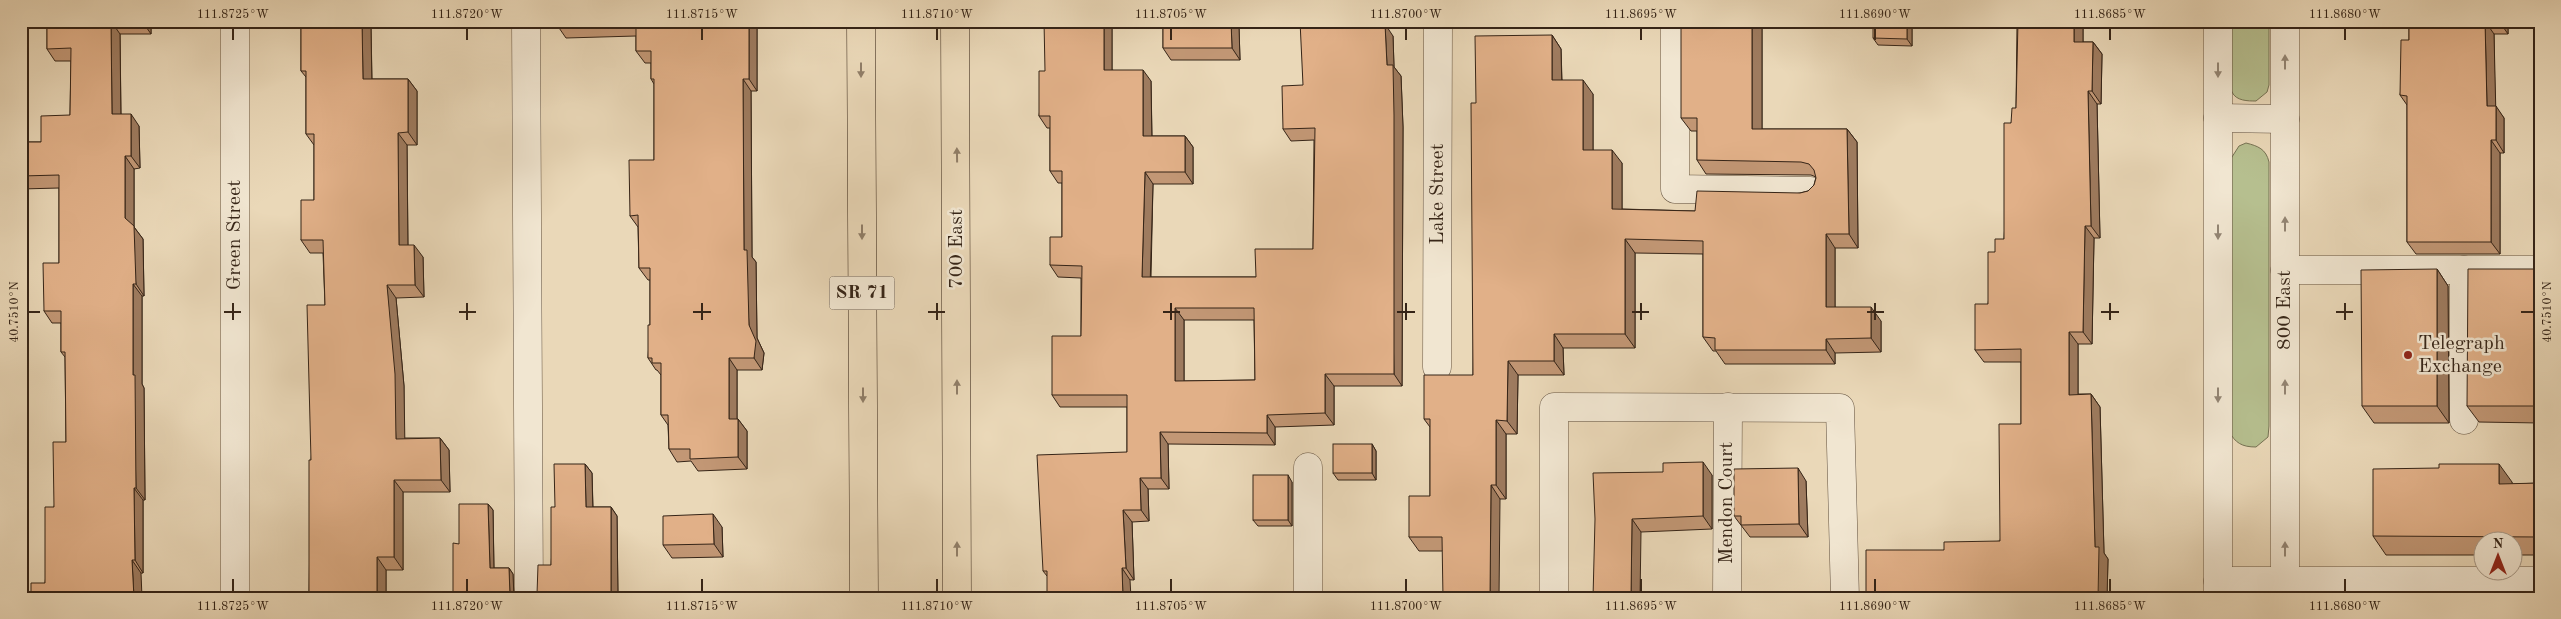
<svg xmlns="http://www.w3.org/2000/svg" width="2561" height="619" font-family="'Old Standard TT',serif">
<rect width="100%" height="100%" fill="#ead8b8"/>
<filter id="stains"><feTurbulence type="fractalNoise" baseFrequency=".004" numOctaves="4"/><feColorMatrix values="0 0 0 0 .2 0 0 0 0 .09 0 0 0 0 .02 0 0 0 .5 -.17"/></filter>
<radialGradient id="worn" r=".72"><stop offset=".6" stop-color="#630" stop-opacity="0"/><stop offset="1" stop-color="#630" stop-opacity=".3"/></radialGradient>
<!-- green -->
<g fill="#b6bf8f" stroke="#767253">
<path d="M2229,21H2269V85L2267,92L2256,101C2248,101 2236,101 2232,92C2224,77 2229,39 2229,21Z"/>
<path d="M2246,143C2258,146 2266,149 2269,162V426L2268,437L2256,447C2242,447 2235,443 2229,431L2230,160L2239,146Z"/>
</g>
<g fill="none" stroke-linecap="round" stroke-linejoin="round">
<!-- minor casing -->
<g stroke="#62513f" stroke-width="29">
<g id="minor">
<polyline points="235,21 235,598"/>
<polyline points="526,21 529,598"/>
<polyline points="1675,21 1675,189 1810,191"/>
<polyline points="2218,118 2285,119"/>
<polyline points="2285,270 2540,270"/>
<polyline points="2464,270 2464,420"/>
<polyline points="1437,367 1438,21"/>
<polyline points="1308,467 1308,598"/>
<polyline points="2218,581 2540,581"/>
<polyline points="1554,598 1554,407 1840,408 1845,598"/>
<polyline points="1727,598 1728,407"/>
<polyline points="2218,598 2218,21"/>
<polyline points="2285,598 2285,21"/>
</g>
</g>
<!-- major casing -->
<g stroke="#352417" stroke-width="29">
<g id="major">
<polyline points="861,21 864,598"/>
<polyline points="955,21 957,598"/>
</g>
</g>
<!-- minor -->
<use href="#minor" stroke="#f1e6d1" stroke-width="28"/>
<!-- major -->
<use href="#major" stroke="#ead8b8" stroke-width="28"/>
</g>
<!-- wall -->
<g fill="#c29775" stroke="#352417" fill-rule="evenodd">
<polygon points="47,21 151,21 151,34 120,34 121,114 139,126 140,168 134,169 134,227 143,239 144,296 142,296 142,384 144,388 145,500 143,500 143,573 45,583 54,507 66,442 65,357 61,352 61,323 52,323 44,311 59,263 59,188 21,189 21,142 41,142 70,115 71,61 55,61 47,49"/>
<polygon points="301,21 373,21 373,28 371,28 372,79 408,79 417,91 417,145 407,145 408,245 423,257 424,297 396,298 404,386 404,438 440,438 449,450 450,492 403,492 403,570 386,570 386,598 309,598 311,460 325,305 323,253 310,253 301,240 314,200 314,145 306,134 306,77 301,71"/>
<polygon points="757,21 757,91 751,91 752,257 756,262 757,338 764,353 762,370 737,370 737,419 738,419 747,431 747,469 698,471 691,461 677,462 669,449 668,425 661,415 661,375 657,370 656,370 648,358 650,325 650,280 648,280 639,268 638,227 630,216 654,160 654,84 651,79 651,63 645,63 636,51 636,36 566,38 557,25"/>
<path d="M1112,21V70L1151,81L1152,136H1185L1193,147V184H1153L1151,277H1256L1313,249L1314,140L1291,141L1283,129L1303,85L1380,24L1393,36L1394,67L1401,76L1403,127L1402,386H1334V425L1275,427V445L1168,444L1169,489H1148L1149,521L1132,522L1134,580L1047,576L1043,571L1127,452V407H1060L1052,395L1081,336V278L1058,277L1050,265L1062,237V183H1058L1050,171V128H1047L1039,116L1045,71ZM1184,320H1254L1255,380L1184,381Z"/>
<polygon points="1163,21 1235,21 1239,27 1240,60 1171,60 1163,48"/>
<polygon points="1762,21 1762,129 1847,129 1857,142 1858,248 1835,248 1835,307 1881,321 1881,352 1835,353 1835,364 1725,364 1716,351 1713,351 1703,337 1703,254 1635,253 1635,348 1563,348 1564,375 1518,375 1517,434 1506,434 1506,499 1500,499 1442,551 1419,551 1409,537 1430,496 1430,427 1424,419 1473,375 1476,103 1552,35 1561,49 1562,80 1593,94 1593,150 1622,163 1622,209 1695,211 1800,193 1808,191 1814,185 1816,177 1811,175 1706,174 1697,160 1697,131 1691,131 1681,118"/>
<polygon points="1912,21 1912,46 1878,45 1873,38"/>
<polygon points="1964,21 2083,21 2083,42 2093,42 2102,54 2101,104 2097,104 2100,238 2094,238 2092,344 2078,344 2078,394 2091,394 2100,407 2104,553 2108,559 2107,598 1866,598 1944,550 2000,541 2021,424 2021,362 1984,362 1975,350 1988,304 1995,252 2004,239 2011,123 2016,108 2017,26 1967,26"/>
<polygon points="2409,21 2508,21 2508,34 2494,34 2495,106 2504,118 2504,153 2500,153 2500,254 2416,254 2407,242 2407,105 2400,95 2409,40"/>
<polygon points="2437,269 2448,286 2449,423 2374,423 2362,406"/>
<polygon points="2540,269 2540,423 2479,422 2467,406"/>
<polygon points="1372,444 1376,451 1376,480 1338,480 1333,473"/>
<polygon points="585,464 592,473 593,507 611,507 617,516 618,598 540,598 537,594 551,565 555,507"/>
<polygon points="1712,475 1712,529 1641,532 1595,519"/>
<polygon points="1806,481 1808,537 1750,537 1734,516"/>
<polygon points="1292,482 1292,526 1258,526 1253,520"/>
<polygon points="2512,482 2512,484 2540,483 2540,555 2514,555 2514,542 2484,542 2484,555 2386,555 2373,536"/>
<polygon points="488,504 493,510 494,568 509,568 513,574 514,598 454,598 453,596 459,544"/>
<polygon points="722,527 723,557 672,558 663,545"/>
</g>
<!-- shaded-wall -->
<g fill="#9e7b5f" stroke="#352417">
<polygon points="111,21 120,34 121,127 112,114"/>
<polygon points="142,21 151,21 151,34"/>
<polygon points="362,21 367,21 371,28 372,92 363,79"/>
<polygon points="369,21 373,21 373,28"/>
<polygon points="749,21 757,21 757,91 749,79"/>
<polygon points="1104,21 1112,21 1112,82 1104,70"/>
<polygon points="1231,21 1235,21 1239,27 1240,60 1232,48"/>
<polygon points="1372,21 1380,21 1381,36 1372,25"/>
<polygon points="1752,21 1762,21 1762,142 1752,129"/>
<polygon points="1907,21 1912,21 1912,46 1907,39"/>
<polygon points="2074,21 2083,21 2083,54 2074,42"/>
<polygon points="2485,21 2494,34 2496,118 2487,106"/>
<polygon points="2499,21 2508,21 2508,34"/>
<polygon points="1385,24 1393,36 1394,67 1401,76 1403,127 1402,386 1394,374 1387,65"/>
<polygon points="1552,35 1561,49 1562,94 1552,80"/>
<polygon points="2093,42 2102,54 2101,104 2092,91"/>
<polygon points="1143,70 1151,81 1152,147 1143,136"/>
<polygon points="408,79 417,91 417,145 408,132"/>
<polygon points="743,79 751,91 752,257 756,262 757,338 764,353 762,370 754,358 749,325 744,250"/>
<polygon points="1583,80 1593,94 1593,164 1583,150"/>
<polygon points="2088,91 2097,104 2100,238 2091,226"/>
<polygon points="2496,106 2504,118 2504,153 2496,140"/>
<polygon points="131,114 139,126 140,168 131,156"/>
<polygon points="1847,129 1857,142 1858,248 1849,234"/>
<polygon points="398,133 407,145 408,258 399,245"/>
<polygon points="1185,136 1193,147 1193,184 1185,172"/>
<polygon points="2491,140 2500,153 2500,254 2491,242"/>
<polygon points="1612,150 1622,163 1622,223 1612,209"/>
<polygon points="125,156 134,169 134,227 143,239 144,296 136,284 125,218"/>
<polygon points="1145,172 1153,184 1150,288 1142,277"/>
<polygon points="2085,226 2094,238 2092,344 2083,332"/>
<polygon points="1826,234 1835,248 1835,321 1826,307"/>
<polygon points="1625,239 1635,253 1635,348 1625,334"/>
<polygon points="414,245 423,257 424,297 415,285"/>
<polygon points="2437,269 2448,286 2449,423 2437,406"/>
<polygon points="133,284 142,296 142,384 144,388 145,500 136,488 133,375"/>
<polygon points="387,285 396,298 404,386 405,451 396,439"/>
<polygon points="1871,307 1881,321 1881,352 1871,338"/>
<polygon points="1175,308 1184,320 1184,392 1175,381"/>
<polygon points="2069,332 2078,344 2078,407 2069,395"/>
<polygon points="1554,334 1563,348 1564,375 1554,361"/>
<polygon points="1826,339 1835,353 1835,364 1826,350"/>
<polygon points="729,358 737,370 737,431 729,419"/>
<polygon points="1508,361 1518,375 1517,434 1507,421"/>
<polygon points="1325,374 1334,386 1334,425 1325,413"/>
<polygon points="2091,394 2100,407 2104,553 2108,559 2107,598 2098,598 2095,547"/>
<polygon points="1267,415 1275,427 1275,445 1267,433"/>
<polygon points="738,419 747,431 747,469 738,457"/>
<polygon points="1496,420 1506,434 1506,499 1496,485"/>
<polygon points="1160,432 1168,444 1169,489 1161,478"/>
<polygon points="440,438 449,450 450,492 441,480"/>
<polygon points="1372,444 1376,451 1376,480 1372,473"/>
<polygon points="1703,462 1712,475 1712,529 1703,516"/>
<polygon points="585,464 592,473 593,516 586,507"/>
<polygon points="2499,464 2512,482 2512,502 2499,484"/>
<polygon points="1798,468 1806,481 1808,537 1799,524"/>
<polygon points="1288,475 1292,482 1292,526 1288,520"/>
<polygon points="1140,478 1148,489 1149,521 1141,510"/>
<polygon points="394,480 403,492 403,570 394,557"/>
<polygon points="1491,485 1500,499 1499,598 1490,598"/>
<polygon points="134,488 143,500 143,573 135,560"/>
<polygon points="488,504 493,510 494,575 490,568"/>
<polygon points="611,507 617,516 618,598 611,598"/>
<polygon points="1123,510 1132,522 1134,580 1126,568"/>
<polygon points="713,514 722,527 723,557 714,544"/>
<polygon points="1632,519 1641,532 1640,598 1631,598"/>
<polygon points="377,557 386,570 386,598 380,598 377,593"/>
<polygon points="132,560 141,573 142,598 134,598"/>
<polygon points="509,568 513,574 514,598 511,598 510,596"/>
<polygon points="1122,568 1130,580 1131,598 1123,598"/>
</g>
<!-- building -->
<g fill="#e1b088" stroke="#352417" fill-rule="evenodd">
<polygon points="47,21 142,21 111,21 112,114 131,114 131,156 125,156 125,218 134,226 136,284 133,284 133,375 135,375 136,488 134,488 135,560 132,560 134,598 31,598 31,583 45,583 45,507 54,507 53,442 66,442 65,352 61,352 61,311 44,311 43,263 59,263 59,175 21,176 21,142 41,142 41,116 70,115 71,48 47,49"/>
<polygon points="301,21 362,21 363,79 408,79 408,132 398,133 399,245 414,245 415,285 387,285 395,374 396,439 440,438 441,480 394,480 394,557 377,557 377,593 373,593 374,598 309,598 309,460 311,460 307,305 325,305 323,240 301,240 301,200 314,200 314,134 306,134 306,71 301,71"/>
<polygon points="557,21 749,21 749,79 743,79 744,250 747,250 749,325 756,341 754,358 729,358 729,419 738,419 738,457 690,459 690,449 669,449 668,415 661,415 661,363 652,363 652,358 648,358 648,325 650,325 650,268 639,268 638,215 630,216 629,160 654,160 654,79 651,79 651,51 636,51 636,24 557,25"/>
<path d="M1044,21H1104V70H1143V136H1185V172H1145L1142,277H1256L1255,249H1313L1315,128L1283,129L1282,86L1303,85L1300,21H1372V25L1385,24L1387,65H1393L1394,115V374H1325V413L1267,415V433L1160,432L1161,478H1140L1141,510H1123L1126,568H1122L1123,598H1047V571H1043L1037,455L1127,452V395H1052V336H1081L1082,266L1050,265V237H1062V171H1050V116H1039V71H1045ZM1175,308H1254L1255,380L1175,381Z"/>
<polygon points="1163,21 1231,21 1232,48 1163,48"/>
<polygon points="1681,21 1752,21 1752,129 1847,129 1849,234 1826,234 1826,307 1871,307 1871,338 1826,339 1826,350 1715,350 1715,338 1703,337 1703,241 1625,239 1625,334 1554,334 1554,361 1508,361 1507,421 1496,420 1496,485 1491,485 1490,598 1443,598 1442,537 1409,537 1409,496 1430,496 1430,419 1424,419 1424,375 1473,375 1471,103 1476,103 1475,36 1552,35 1552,80 1583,80 1583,150 1612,150 1612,209 1695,211 1697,191 1800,193 1808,191 1814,185 1816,178 1814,170 1809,164 1801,162 1697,160 1697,118 1681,118"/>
<polygon points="1873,21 1907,21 1907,39 1873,38"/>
<polygon points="2018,21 2074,21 2074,42 2093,42 2092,91 2088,91 2091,226 2085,226 2083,332 2069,332 2069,395 2091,394 2095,547 2099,547 2098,598 1866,598 1866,550 1944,550 1944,542 2000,541 1999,424 2021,424 2021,349 1975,350 1975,304 1988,304 1988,252 1995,252 1995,239 2004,239 2004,123 2011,123 2012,108 2016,108"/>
<polygon points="2409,21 2499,21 2485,21 2487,106 2496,106 2496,140 2491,140 2491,242 2407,242 2407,96 2400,95 2401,40 2409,40"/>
<polygon points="2437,269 2437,406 2362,406 2361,270"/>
<polygon points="2468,269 2540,269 2540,406 2467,406"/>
<rect x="1333" y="444" width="39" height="29"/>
<polygon points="1703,462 1703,516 1632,519 1631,598 1593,598 1595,519 1593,473 1663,472 1663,463"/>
<polygon points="554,464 585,464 586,507 611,507 611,598 543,598 543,594 537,594 538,565 551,565 551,507 555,507"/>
<polygon points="2439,464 2499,464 2499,484 2540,483 2540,537 2373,536 2373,469 2439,468"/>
<polygon points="1798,468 1799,524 1741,525 1741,516 1734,516 1734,469"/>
<rect x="1253" y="475" width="35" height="45"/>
<polygon points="459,504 488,504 490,568 509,568 510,596 453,596 453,543 459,544"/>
<polygon points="713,514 714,544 663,545 663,516"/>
</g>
<!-- one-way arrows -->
<defs><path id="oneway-solid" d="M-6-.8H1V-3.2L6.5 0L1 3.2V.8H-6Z" transform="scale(1.25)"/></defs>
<g fill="#938574">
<use href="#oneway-solid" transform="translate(2285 62) rotate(-90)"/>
<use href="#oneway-solid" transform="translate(2218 70) rotate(90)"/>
<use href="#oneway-solid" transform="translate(2285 224) rotate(-90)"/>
<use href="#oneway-solid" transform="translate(2218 232) rotate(90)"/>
<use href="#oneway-solid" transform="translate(2285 387) rotate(-90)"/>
<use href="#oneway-solid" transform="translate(2218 395) rotate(90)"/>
<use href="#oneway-solid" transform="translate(2285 549) rotate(-90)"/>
</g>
<g fill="#907e68">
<use href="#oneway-solid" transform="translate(861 70) rotate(90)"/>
<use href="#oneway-solid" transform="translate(957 155) rotate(-91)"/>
<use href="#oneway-solid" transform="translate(862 232) rotate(90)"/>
<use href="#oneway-solid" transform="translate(957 387) rotate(-90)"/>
<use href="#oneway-solid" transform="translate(863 395) rotate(90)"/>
<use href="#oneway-solid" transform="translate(957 549) rotate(-90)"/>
</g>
<!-- ticks -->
<path fill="none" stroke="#352417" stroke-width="2" d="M233,28V40M467,28V40M702,28V40M937,28V40M1171,28V40M1406,28V40M1641,28V40M1875,28V40M2110,28V40M2345,28V40M233,303V320M467,303V320M702,303V320M937,303V320M1171,303V320M1406,303V320M1641,303V320M1875,303V320M2110,303V320M2345,303V320M28,312H40M224,312H241M459,312H476M693,312H711M928,312H945M1163,312H1180M1397,312H1415M1632,312H1649M1867,312H1884M2101,312H2119M2336,312H2353M2521,312H2534M233,579V592M467,579V592M702,579V592M937,579V592M1171,579V592M1406,579V592M1641,579V592M1875,579V592M2110,579V592M2345,579V592"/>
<!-- markers -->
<circle fill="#8f2418" stroke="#f1e6d1" stroke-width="2" cx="2408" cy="355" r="5"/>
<g text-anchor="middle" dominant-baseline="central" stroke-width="5" stroke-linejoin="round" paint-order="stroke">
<!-- shield labels -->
<rect fill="#f1e6d1" stroke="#6d5e4f" stroke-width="1" x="829.5" y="276.5" width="65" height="33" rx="4"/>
<g font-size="19" font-weight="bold" fill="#352417">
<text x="862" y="293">SR 71</text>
</g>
<!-- street labels -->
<g font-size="20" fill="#352417" stroke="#f1e6d1">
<text transform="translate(1438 194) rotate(-90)">Lake Street</text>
<text transform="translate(235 235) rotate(-90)">Green Street</text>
<text transform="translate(957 249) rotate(-90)">700 East</text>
<text transform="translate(2285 310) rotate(-90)">800 East</text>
<text transform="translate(1727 503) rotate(-90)">Mendon Court</text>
</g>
<!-- poi labels -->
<g font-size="20" fill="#352417" stroke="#f1e6d1" text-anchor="start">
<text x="2418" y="344">Telegraph<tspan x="2418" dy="23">Exchange</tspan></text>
</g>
</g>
<!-- margin -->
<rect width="2561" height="619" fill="none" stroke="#ead8b8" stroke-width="55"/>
<!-- north arrow -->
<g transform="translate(2498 556)"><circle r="24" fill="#f1e6d1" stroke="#a69887"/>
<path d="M0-4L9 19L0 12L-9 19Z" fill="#8f2418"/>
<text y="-8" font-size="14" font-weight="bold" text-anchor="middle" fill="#352417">N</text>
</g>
<rect x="28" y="28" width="2506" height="564" fill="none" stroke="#352417" stroke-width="2"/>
<g font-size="12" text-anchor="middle" fill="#352417">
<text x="233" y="18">111.8725°W</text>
<text x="467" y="18">111.8720°W</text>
<text x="702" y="18">111.8715°W</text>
<text x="937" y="18">111.8710°W</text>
<text x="1171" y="18">111.8705°W</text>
<text x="1406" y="18">111.8700°W</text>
<text x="1641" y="18">111.8695°W</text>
<text x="1875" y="18">111.8690°W</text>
<text x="2110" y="18">111.8685°W</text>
<text x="2345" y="18">111.8680°W</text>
<text transform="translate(14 312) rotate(-90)" y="4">40.7510°N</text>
<text transform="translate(2547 312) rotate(-90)" y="4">40.7510°N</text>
<text x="233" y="610">111.8725°W</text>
<text x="467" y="610">111.8720°W</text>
<text x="702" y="610">111.8715°W</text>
<text x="937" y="610">111.8710°W</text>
<text x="1171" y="610">111.8705°W</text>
<text x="1406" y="610">111.8700°W</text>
<text x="1641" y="610">111.8695°W</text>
<text x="1875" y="610">111.8690°W</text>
<text x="2110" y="610">111.8685°W</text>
<text x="2345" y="610">111.8680°W</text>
</g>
<rect width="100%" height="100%" filter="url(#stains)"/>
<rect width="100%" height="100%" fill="url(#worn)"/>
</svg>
